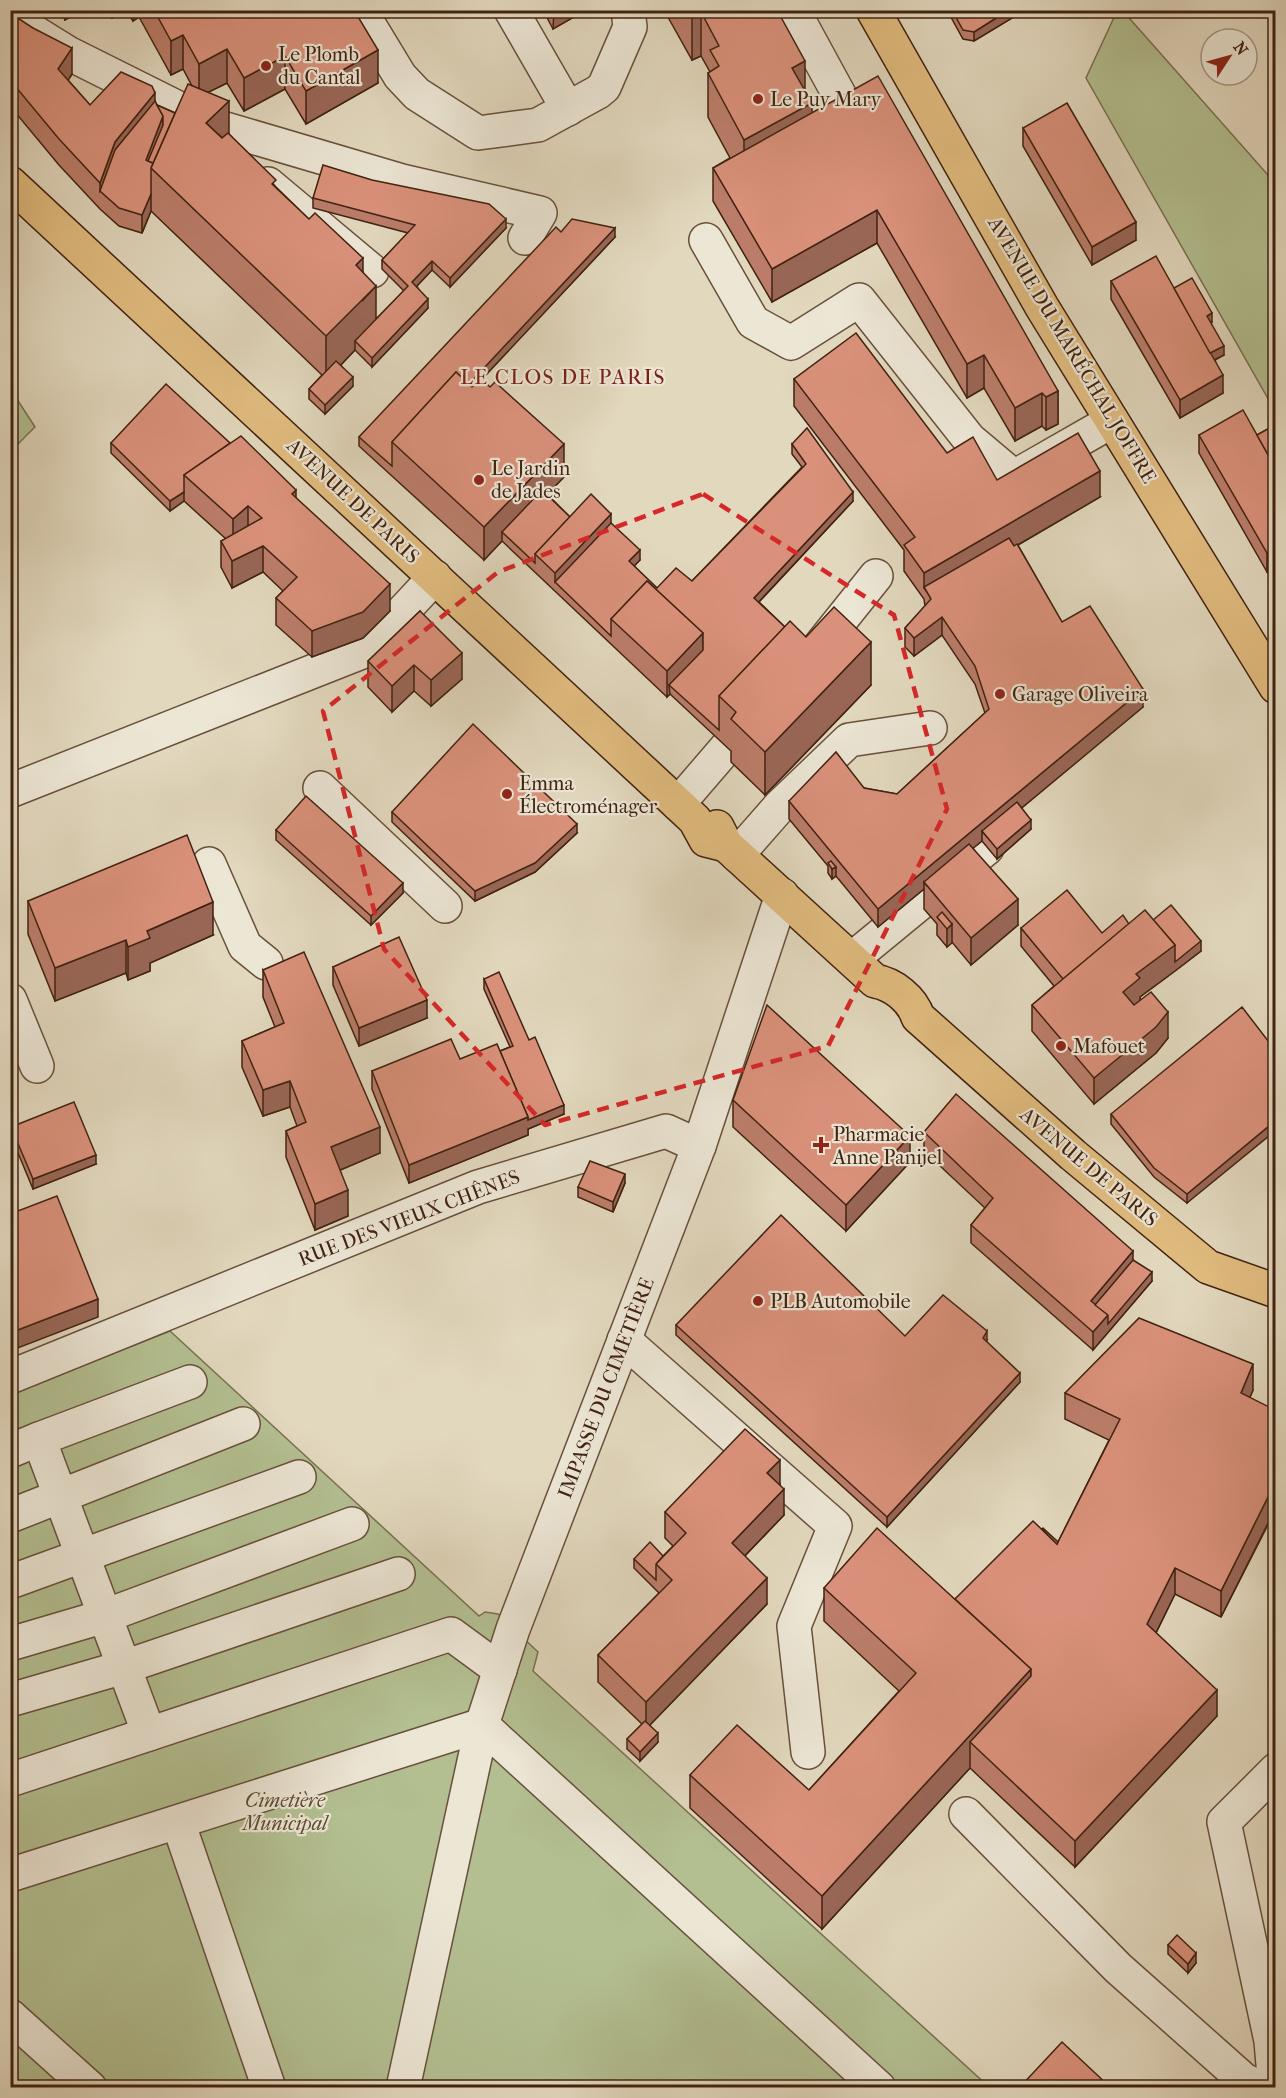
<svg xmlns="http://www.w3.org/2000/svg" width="1286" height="2098" font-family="'IM FELL French Canon',serif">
<rect width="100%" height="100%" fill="#e2d8be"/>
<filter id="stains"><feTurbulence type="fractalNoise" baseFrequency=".00333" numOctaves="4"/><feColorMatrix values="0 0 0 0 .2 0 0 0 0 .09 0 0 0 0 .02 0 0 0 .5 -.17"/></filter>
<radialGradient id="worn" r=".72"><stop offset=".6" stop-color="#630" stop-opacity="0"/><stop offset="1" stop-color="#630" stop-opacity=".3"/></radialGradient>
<!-- green -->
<g fill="#b3bf91" stroke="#7a7050" stroke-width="1.5">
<polygon points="1117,11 1123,11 1275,183 1275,411 1086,78"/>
<polygon points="11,390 35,427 18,444 11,443"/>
<polygon points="170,1331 479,1616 485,1612 498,1614 538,1652 533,1671 989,2087 11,2088 11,1394"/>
</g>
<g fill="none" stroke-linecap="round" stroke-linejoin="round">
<!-- minor casing -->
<g stroke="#69503c" stroke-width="36">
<g id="minor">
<polyline points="360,10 400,76 417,94 478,133 538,125 598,92 604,87 630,27 628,10"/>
<polyline points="511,10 568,109"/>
<polyline points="793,10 848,111"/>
<polyline points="10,17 68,53 212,125 402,181 540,213 525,238"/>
<polyline points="268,184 372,271"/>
<polyline points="706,240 753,322 791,343 859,300 969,439 1014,477 1112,421"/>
<polyline points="816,651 876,576"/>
<polyline points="320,788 445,906"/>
<polyline points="10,791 367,650 435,577"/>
<polyline points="678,804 727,747"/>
<polyline points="737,855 780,806 849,740 930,728"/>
<polyline points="209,864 245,946 266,963"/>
<polyline points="852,959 987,848"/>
<polyline points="10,1000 37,1066"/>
<polyline points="624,1340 835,1526 794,1626 808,1752"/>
<polyline points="10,1377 478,1187 666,1131 699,1146"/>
<polyline points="10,1451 39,1439"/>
<polyline points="10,1516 243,1424"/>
<polyline points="10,1582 299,1477"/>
<polyline points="10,1644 105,1616 352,1524"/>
<polyline points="10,1700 124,1667 398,1574"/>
<polyline points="149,1734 39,1439 190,1382"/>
<polyline points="10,1780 451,1634 500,1670"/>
<polyline points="966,1814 1118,1968 1244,2080 1261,2088"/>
<polyline points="178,1822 269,2088"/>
<polyline points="10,1875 482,1725 879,2088"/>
<polyline points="10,2016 90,2088"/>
<polyline points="403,2088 482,1725 513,1629 699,1146 782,895"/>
<polyline points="1275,2088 1271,2041 1224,1822 1276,1770"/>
</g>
</g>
<!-- major casing -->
<g stroke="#412210" stroke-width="36">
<g id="major">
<polyline points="873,10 1042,307 1276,687"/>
<polyline points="10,183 678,804 695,820 706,840 726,845"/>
<path d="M717,827L726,845L737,855L875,981C893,984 912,999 918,1017L1073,1155L1208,1267L1276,1291"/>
</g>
</g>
<!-- minor -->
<use href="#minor" stroke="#ece6d5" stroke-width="33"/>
<!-- major -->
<use href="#major" stroke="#e1bc7f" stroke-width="33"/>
</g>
<!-- wall -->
<g fill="#bb7d6a" stroke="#412210" stroke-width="1.5">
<polygon points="60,10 82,10 65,20"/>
<polygon points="107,10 354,10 378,83 306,124 285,89 244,111 227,83 208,92 229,134 276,187 363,272 376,319 404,291 382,269 382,260 408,233 313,208 313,198 506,228 450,287 432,270 417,286 428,308 372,367 355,350 341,365 353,386 325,414 309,399 309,389 322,375 151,211 142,233 119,226 100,209 59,165 10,106 10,13 72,74 68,80 90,105 155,101 157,105 175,113 192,86 183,69 171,75 139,17 133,21 126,11 112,18"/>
<polygon points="543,10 586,10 553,29"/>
<polygon points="664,10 777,10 812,113 1058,391 1058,424 1046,430 1042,426 1015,441 984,388 967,398 877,243 772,302 713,201 713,168 730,158 708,117 708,73 710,72 701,56 692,60"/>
<polygon points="947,10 1025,10 974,41 963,39"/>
<polygon points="1023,128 1136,240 1092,265 1023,146"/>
<polygon points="561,232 615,237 482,379 564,477 547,494 570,517 611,523 640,560 634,566 657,588 692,581 802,467 792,454 792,444 853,501 759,602 785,627 806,637 871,685 765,795 731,762 731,751 670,694 667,697 502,541 484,560 359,446 359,437"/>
<polygon points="1111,281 1174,288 1212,322 1211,323 1224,355 1215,360 1223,393 1180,418 1111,299"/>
<polygon points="794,379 947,453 997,480 1100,497 1018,545 1062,622 1143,707 1021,808 1031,829 997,859 982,841 973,848 1018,925 971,965 952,942 947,947 937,935 937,924 924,909 924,889 878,927 836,876 832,879 828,873 828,866 789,819 789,801 864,788 897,794 985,713 975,684 942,635 914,656 905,647 905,628 925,606 924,599 904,571 904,550 794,406"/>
<polygon points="1275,425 1267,572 1199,453 1199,435 1257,435"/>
<polygon points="111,443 230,443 296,498 390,611 363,638 312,657 276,625 276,598 283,591 263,572 232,588 221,567 221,541 226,539 184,501 170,511 111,453"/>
<polygon points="420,611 462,679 431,706 414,691 392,712 368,687 368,661"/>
<polygon points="392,812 577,833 535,872 475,901 392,822"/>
<polygon points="276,830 403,893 371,925 276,840"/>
<polygon points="28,901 213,935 150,963 150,971 128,980 126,973 55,1001 28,934"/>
<polygon points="1153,920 1201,951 1175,971 1140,997 1140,1001 1168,1038 1156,1053 1094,1104 1032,1031 1032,1005 1054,986 1021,946 1021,928 1102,933 1129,924"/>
<polygon points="333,967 427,1018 359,1046 333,985"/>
<polygon points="263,970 380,1153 340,1170 348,1216 315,1230 286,1157 286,1131 297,1126 290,1107 263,1116 242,1067 242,1041 275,1027 263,997"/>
<polygon points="484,979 529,1040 564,1114 528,1129 528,1135 409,1183 372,1089 372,1071 460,1059 500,1051 510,1047 484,989"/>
<polygon points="1275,1050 1275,1117 1187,1203 1154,1177 1111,1124 1111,1114"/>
<polygon points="733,1100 910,1162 846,1231 733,1127"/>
<polygon points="11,1127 96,1164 33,1189 11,1136"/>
<polygon points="924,1132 1133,1260 1152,1281 1093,1350 971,1243 971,1225 985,1208 924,1151"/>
<polygon points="625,1183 613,1212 578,1197 578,1187"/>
<polygon points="676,1325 987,1340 986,1341 1020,1382 887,1527 676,1335"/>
<polygon points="1253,1390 1250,1397 1274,1513 1221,1617 1175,1594 1156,1633 1217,1716 1075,1867 970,1768 822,1929 690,1808 690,1775 809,1790 899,1691 824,1621 824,1588 955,1599 1042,1529 1058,1542 1109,1440 1065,1419 1065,1393"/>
<polygon points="780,1484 784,1515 745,1556 767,1604 650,1725 658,1742 640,1761 627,1749 627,1739 642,1724 598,1682 598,1655 659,1593 634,1568 634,1559 663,1556 673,1546 665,1538 665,1512"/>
<polygon points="1168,1945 1196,1963 1188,1973 1168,1954"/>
</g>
<!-- shaded-wall -->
<g fill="#996656" stroke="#412210" stroke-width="1.5">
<polygon points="65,10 82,10 65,20"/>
<polygon points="112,10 126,10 126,11 112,18"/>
<polygon points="133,10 139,10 139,17 133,21"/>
<polygon points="554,10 586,10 553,29"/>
<polygon points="1009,10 1025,10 974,41 974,32"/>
<polygon points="701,12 701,56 692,60 692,17"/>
<polygon points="183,35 183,69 171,75 171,41"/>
<polygon points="72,48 72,74 58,96 58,69"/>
<polygon points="227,49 227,83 199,97 199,64"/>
<polygon points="378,50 378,83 306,124 306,91"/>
<polygon points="285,56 285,89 244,111 244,78"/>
<polygon points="805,61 805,105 792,68"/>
<polygon points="155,93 155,119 100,191 100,183 115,142"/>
<polygon points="229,101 229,144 206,123"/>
<polygon points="812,103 812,147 744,184 744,140"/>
<polygon points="163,116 163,135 149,170 146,160"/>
<polygon points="151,194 151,211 142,233 142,215"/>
<polygon points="877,210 877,243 772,302 772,269"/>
<polygon points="506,219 506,228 450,287 450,278"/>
<polygon points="1136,222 1136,240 1092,265 1092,247"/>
<polygon points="615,228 615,237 409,457 404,453"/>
<polygon points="363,258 363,300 376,286 376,330 355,341 355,350 326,380 326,336 356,265"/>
<polygon points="432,261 432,270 412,291 412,282"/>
<polygon points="428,299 428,308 372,367 372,358"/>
<polygon points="1212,313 1212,322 1207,325 1207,316"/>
<polygon points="1224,346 1224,355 1206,364 1206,355"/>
<polygon points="984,355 984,388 967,398 967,364"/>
<polygon points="1223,375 1223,393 1180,418 1180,400"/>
<polygon points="353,377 353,386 325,414 325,405"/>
<polygon points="1058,391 1058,424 1046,430 1046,397"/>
<polygon points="1042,393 1042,426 1015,441 1015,408"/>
<polygon points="564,444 564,477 507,536 502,532 502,541 484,560 484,527"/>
<polygon points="1100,471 1100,497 930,596 924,588 924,573"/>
<polygon points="296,490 296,516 292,494"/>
<polygon points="184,492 184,501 170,511 170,501"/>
<polygon points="853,492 853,501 754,607 754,598"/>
<polygon points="248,506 248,532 233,546 233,519"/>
<polygon points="611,514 611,532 555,582 555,573"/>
<polygon points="263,546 263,572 232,588 232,561"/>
<polygon points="1275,549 1275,567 1267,572 1267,553"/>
<polygon points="640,550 640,560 629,571 629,561"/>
<polygon points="390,584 390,611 363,638 312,657 312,631"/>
<polygon points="942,617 942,635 914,656 914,638"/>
<polygon points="703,633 703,659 669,685 670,694 667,697 667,671"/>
<polygon points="871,642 871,685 765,795 765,752"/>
<polygon points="462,653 462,679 431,706 431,680"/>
<polygon points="414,665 414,691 392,712 392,686"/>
<polygon points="1143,689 1143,707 987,837 982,831 982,841 927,886 924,882 924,889 878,927 878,909"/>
<polygon points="1031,820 1031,829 997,859 997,849"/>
<polygon points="577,824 577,833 535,872 475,901 475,891"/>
<polygon points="836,867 836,876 832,879 832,869"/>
<polygon points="403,883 403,893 371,925 371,916"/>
<polygon points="1018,899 1018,925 971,965 971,938"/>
<polygon points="213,902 213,935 150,963 150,971 128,980 128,947 147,931"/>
<polygon points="952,924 952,943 947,947 947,929"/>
<polygon points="126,940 126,973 55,1001 55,968"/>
<polygon points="1201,941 1201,951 1175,971 1140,997 1140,1005 1123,1018 1123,992 1136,974 1175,945"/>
<polygon points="427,1000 427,1018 359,1046 359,1028"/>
<polygon points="1168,1012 1168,1038 1156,1053 1094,1104 1094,1078"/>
<polygon points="290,1081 290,1107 263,1116 263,1090"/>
<polygon points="564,1105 564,1114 528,1129 528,1135 409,1183 409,1165 528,1117"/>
<polygon points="1275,1107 1275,1117 1269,1122 1269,1113"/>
<polygon points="1275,1121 1275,1131 1187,1203 1187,1194"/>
<polygon points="380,1127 380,1153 331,1174 331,1147"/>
<polygon points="910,1136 910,1162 846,1231 846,1205"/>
<polygon points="96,1155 96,1164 33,1189 33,1179"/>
<polygon points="625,1174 625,1183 613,1212 613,1202"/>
<polygon points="348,1190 348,1216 315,1230 315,1204"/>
<polygon points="1133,1251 1133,1269 1095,1314 1091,1301"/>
<polygon points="1152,1272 1152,1281 1093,1350 1093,1332 1108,1315"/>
<polygon points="98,1299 98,1317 10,1351 10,1333"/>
<polygon points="987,1331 987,1340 983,1348 983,1338"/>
<polygon points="1253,1364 1253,1390 1241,1419 1241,1393"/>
<polygon points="1020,1373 1020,1382 887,1527 887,1517"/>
<polygon points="780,1460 780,1486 767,1473"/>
<polygon points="1275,1483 1275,1509 1221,1617 1221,1591"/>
<polygon points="784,1489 784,1515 732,1569 732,1543"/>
<polygon points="1175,1568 1175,1594 1147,1651 1147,1624"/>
<polygon points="767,1578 767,1604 646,1729 646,1702"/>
<polygon points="1031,1669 1031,1702 970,1742 970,1768 822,1929 822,1896"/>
<polygon points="1217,1690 1217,1716 1075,1867 1075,1841"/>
<polygon points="658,1733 658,1742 640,1761 640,1752"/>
<polygon points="1196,1953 1196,1963 1188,1973 1188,1964"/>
</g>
<!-- building -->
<g fill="#da917b" stroke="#412210" stroke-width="1.5">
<polygon points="154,10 354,10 378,50 306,91 285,56 244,78 227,49 199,64 183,35 171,41"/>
<polygon points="688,10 777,10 805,61 792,68 812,103 744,140 708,73 719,66 710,50 719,46 701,12 692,17"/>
<polygon points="952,10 1009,10 974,32 963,30"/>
<polygon points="10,13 33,28 72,48 58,69 90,105 121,72 152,86 155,93 115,142 100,183 59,139 10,80"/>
<polygon points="878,76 1058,391 1046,397 1042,393 1015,408 984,355 967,364 877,210 772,269 713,168"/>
<polygon points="188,84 229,101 206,123 222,138 228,133 276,180 272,184 309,219 315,213 363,258 356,265 376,286 326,336 151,168"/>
<polygon points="155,101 163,116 146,160 153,163 151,168 151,194 142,215 119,208 100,191 115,150"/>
<polygon points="1067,103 1136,222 1092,247 1023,128"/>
<polygon points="157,105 175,113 153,163 148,161 163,125 163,116"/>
<polygon points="323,165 372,180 489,204 506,219 450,278 432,261 412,282 428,299 372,358 355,341 408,286 382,260 415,225 313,198"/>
<polygon points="572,219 615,228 469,384 456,372 392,442 392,466 359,437 556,227 561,232"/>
<polygon points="1156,256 1223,375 1180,400 1111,281"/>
<polygon points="1192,278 1212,313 1207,316 1224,346 1210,353 1174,288"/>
<polygon points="856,333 947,453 973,437 997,480 1078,433 1100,471 924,573 904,545 915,537 794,379"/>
<polygon points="336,361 353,377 325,405 309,389"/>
<polygon points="456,372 472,387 481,378 490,387 495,382 564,444 484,527 392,442"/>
<polygon points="166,384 230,443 184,475 184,492 170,501 111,443"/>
<polygon points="1243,410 1275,467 1275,549 1267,553 1199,435"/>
<polygon points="1275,425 1275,467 1257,435"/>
<polygon points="807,428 853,492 754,598 785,627 719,696 719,730 669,685 703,650 703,633 647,581 611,619 611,636 555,582 611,523 640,550 629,561 657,588 676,568 692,581 806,464 792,444"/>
<polygon points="241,436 296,490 292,494 390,584 363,612 312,631 276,598 297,577 263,546 232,561 221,541 262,518 248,506 233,519 184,475"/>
<polygon points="542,490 570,517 535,554 535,563 502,532"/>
<polygon points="591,494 611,514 555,573 535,554"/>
<polygon points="1009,538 1014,546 1017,544 1062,622 1090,606 1143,689 878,909 789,801 836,752 864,788 897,794 989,709 975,666 942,617 914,638 905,628 931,599 924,587"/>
<polygon points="647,581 703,633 667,671 611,619"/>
<polygon points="834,607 871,642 765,752 731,719 736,712 719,696 790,621 806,637"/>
<polygon points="420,611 462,653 431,680 414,665 392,686 368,661"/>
<polygon points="473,724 577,824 535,863 475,891 392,812"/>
<polygon points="306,796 403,883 371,916 276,830"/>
<polygon points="1017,802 1031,820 997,849 982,831"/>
<polygon points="187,835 213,902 147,931 150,938 128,947 126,940 55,968 28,901"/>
<polygon points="969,844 1018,899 971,938 924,882"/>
<polygon points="831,861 836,867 832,869 828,863"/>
<polygon points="1067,890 1102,933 1123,915 1129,924 1063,979 1021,928"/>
<polygon points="1171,905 1201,941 1175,962 1175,945 1153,920"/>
<polygon points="1145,910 1175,945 1136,974 1140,978 1123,992 1134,1005 1151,992 1168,1012 1156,1027 1094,1078 1032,1005"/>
<polygon points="942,912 952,924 947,929 937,917"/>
<polygon points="399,937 427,1000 359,1028 333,967"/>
<polygon points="304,952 380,1127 331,1147 348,1190 315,1204 286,1131 306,1122 290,1081 263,1090 242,1041 284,1023 263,970"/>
<polygon points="499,972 529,1040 535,1037 564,1105 528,1120 528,1117 500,1051 513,1046 484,979"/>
<polygon points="767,1005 910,1136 846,1205 733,1100"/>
<polygon points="1242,1007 1275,1050 1275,1107 1269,1113 1275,1121 1187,1194 1154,1168 1111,1114"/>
<polygon points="451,1039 460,1059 497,1044 528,1117 409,1165 372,1071"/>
<polygon points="956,1094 1133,1251 1091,1301 1108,1315 1093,1332 971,1225 993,1198 924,1132"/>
<polygon points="74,1102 96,1155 33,1179 11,1127"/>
<polygon points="590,1161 625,1174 613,1202 578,1187"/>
<polygon points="57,1196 98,1299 10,1333 10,1214"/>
<polygon points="781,1215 905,1336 943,1295 987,1331 983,1338 1020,1373 887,1517 676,1325"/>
<polygon points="1133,1260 1152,1272 1108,1324 1108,1315 1095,1305"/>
<polygon points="1139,1318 1253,1364 1241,1393 1275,1410 1275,1483 1221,1591 1175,1568 1147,1624 1217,1690 1075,1841 970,1742 1031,1676 1031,1669 955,1599 1033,1521 1057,1544 1120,1419 1065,1393"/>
<polygon points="745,1429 780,1460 767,1473 784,1489 732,1543 767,1578 646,1702 598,1655 672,1580 656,1564 686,1533 665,1512"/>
<polygon points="877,1528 1031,1669 822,1896 690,1775 737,1725 809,1790 916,1673 824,1588"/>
<polygon points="1043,1528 1058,1542 1057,1544 1042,1529"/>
<polygon points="650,1542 663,1556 656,1564 656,1580 634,1559"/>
<polygon points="645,1721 658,1733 640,1752 627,1739"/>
<polygon points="1177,1935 1196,1953 1188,1964 1168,1945"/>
<polygon points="1062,2042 1111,2088 1019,2088"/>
</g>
<!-- marked area -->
<path fill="none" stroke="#d62828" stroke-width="4.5" stroke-dasharray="12 8" stroke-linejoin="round" d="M703,494L894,615L947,809L828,1046L545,1125L384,949L323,711L498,572Z"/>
<!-- markers -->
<g fill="#8f2418" stroke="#ece6d5" stroke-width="2">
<circle cx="266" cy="66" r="6"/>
<circle cx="758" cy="99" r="6"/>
<circle cx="479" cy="480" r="6"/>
<circle cx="1000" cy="694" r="6"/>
<circle cx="507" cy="794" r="6"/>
<circle cx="1061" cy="1046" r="6"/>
<path d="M818 1136h6v6h6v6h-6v6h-6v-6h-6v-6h6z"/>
<circle cx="758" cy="1301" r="6"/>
</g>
<g text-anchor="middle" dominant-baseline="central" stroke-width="4.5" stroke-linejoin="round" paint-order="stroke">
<!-- poi labels -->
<g font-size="20" fill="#412210" stroke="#ece6d5" text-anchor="start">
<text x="278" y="54">Le Plomb<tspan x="278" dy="23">du Cantal</tspan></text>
<text x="770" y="99">Le Puy Mary</text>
<text x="491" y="468">Le Jardin<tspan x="491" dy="23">de Jades</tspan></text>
<text x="1012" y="694">Garage Oliveira</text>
<text x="519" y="783">Emma<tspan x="519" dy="23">Électroménager</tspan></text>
<text x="1073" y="1046">Mafouet</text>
<text x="833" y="1134">Pharmacie<tspan x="833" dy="23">Anne Panijel</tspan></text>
<text x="770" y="1301">PLB Automobile</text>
</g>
<!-- street labels -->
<g font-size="20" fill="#412210" stroke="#ece6d5">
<text transform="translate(1072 350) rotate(59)">AVENUE DU MARÉCHAL JOFFRE</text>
<text transform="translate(353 501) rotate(43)">AVENUE DE PARIS</text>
<text transform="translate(1089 1167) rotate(40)">AVENUE DE PARIS</text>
<text transform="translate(409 1218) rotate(-21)">RUE DES VIEUX CHÊNES</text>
<text transform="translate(606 1388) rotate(-69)">IMPASSE DU CIMETIÈRE</text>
</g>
<!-- park labels -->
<g font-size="20" font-style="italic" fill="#5e4930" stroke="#ece6d5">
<text x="285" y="1800">Cimetière<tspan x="285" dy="23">Municipal</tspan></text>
</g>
<!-- neighbourhood labels -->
<g font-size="21" letter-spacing="1.5" fill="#7a1f14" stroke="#ece6d5">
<text x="563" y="377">LE CLOS DE PARIS</text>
</g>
</g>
<!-- margin -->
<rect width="1286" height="2098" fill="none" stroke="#e2d8be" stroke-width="36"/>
<rect x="12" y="12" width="1262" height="2074" fill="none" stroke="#412210" stroke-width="3"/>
<rect x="18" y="18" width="1250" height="2062" fill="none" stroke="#412210" stroke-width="1.5"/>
<!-- north arrow -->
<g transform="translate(1229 57) rotate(54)"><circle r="28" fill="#ece6d5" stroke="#a89886" stroke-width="1.5"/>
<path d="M0-4.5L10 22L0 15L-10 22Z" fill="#8f2418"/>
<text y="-9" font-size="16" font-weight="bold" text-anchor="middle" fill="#412210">N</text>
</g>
<rect width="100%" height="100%" filter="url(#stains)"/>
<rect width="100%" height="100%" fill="url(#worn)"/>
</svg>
